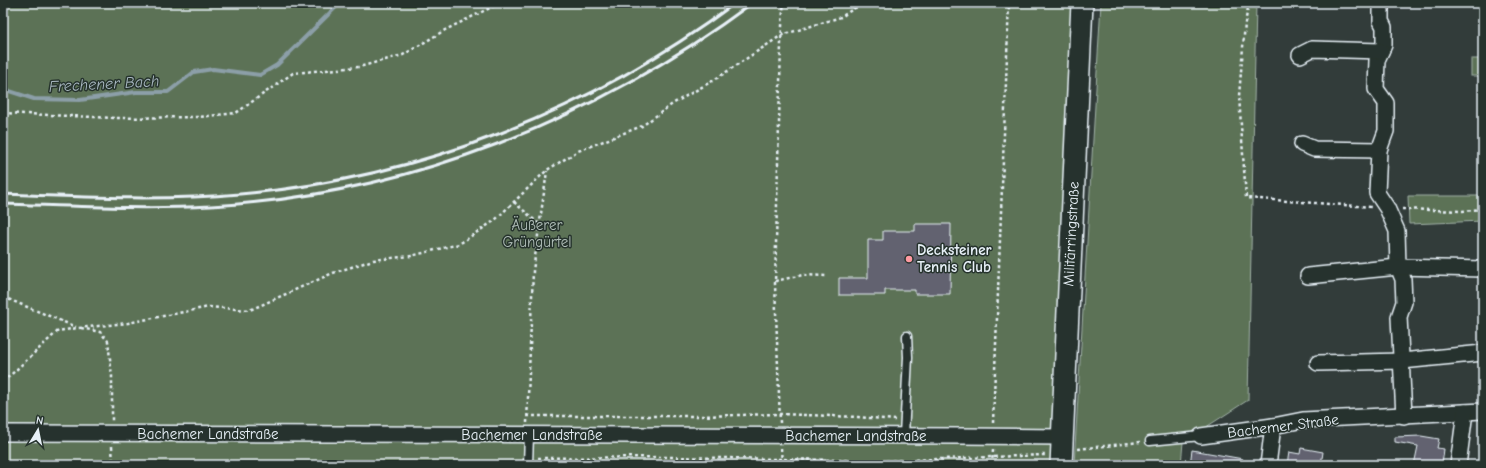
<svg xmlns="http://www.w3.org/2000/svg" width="1486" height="468" font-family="'Comic Neue',sans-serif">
<rect width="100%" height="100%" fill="#323c3a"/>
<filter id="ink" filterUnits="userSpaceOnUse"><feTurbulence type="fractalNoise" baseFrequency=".025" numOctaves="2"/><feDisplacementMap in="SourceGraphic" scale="8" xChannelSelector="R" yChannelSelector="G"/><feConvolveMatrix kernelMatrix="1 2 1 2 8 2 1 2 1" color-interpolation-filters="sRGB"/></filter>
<g filter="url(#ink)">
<!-- green -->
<g fill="#5c7257" stroke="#a2b2a8">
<polygon points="3,3 1071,3 1058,343 1052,419 1050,465 3,465"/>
<polygon points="1101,3 1256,3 1248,400 1183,442 1181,465 1074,465"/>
<rect x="1471" y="59" width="12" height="17"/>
<polygon points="1408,196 1483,196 1483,221 1409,224"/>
</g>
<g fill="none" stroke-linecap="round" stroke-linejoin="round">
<!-- stream -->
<polyline stroke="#8c9fa8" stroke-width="4" points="3,89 34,99 80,100 136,92 168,92 194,72 213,69 260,75 277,65 340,3"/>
</g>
<!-- building -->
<g fill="#62626f" stroke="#e8f1f8">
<polygon points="915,224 951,224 950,294 915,294 915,290 885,290 885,295 839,295 839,278 868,278 868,240 883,240 883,231 915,231"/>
<polygon points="1421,436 1439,439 1437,448 1444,449 1442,465 1414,465 1418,446 1395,442 1395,437"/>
<polygon points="1301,448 1323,452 1321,465 1287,465 1289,452 1300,454"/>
<polygon points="1192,450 1243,459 1242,465 1190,465"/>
</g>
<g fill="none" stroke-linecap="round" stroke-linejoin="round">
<!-- lane casing -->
<g stroke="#e8f1f8" stroke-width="11">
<g id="lane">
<polyline points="904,435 908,357 907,336"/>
<polyline points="1150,441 1201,436"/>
<polyline points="528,465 529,434"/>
</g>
</g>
<!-- street casing -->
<g stroke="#e8f1f8" stroke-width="18">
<g id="street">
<polyline points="1381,3 1381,21 1384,27 1384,45 1377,60 1376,89 1386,103 1386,131 1379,150 1377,193 1387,208 1397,231 1398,267 1403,279 1404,302 1399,317 1404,416"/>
<polyline points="1300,55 1312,49 1381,51"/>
<polyline points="1302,144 1314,149 1379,150"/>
<polyline points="1308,276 1398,267 1483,269"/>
<polyline points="1318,363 1402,361 1483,353"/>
<polyline points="3,433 961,436 1062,437"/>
<polyline points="1201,436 1273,426 1303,420 1483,411"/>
<polyline points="1268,465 1273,426"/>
<polyline points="1458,465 1465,412"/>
</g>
</g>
<!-- secondary casing -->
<g stroke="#e8f1f8" stroke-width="24">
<polyline id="secondary" points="1061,465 1082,3"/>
</g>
<!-- path -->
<g stroke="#e8f1f8" stroke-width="2.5" stroke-dasharray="3 3" stroke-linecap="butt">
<polyline points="1249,3 1245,23 1239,96 1246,198 1371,207"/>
<polyline points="3,113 116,118 199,117 236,113 293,73 359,67 403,55 445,30 500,3"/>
<polyline points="514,202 539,224"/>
<polyline points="1402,209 1462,211 1483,209"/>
<polyline points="775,281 803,275 826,276"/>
<polyline points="3,297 76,327"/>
<polyline points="81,328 100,332 108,341 112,376 112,421"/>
<polyline points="3,382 58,331 78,328 128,323 209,307 250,310 333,273 373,260 411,256 459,244 494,221 547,170 578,151 642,126 674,103 714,80 782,35 841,17 862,3"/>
<polyline points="527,416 699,416 779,414 858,417 895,420"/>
<polyline points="527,423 533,271 547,171"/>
<polyline points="780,423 775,284 781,43 783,10 784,3"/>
<polyline points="993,423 1009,3"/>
<polyline points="112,446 113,465"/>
<polyline points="781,448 782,465"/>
<polyline points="1078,449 1140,442"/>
<polyline points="538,458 669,457 887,461 1045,455"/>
<polyline points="992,465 993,450"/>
</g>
<!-- lane -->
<use href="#lane" stroke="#26332d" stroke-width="8"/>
<!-- street -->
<use href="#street" stroke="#26332d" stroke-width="15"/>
<!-- secondary -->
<use href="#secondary" stroke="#26332d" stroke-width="21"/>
<!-- rail -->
<g stroke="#e8f1f8" stroke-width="3">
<path d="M3,194C82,197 161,201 240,194C418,179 593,110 735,3"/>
<path d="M3,204C72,206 141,210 211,206C408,195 595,120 752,3"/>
</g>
</g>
</g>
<!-- markers -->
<circle fill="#ff9aa2" stroke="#26332d" stroke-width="1.5" cx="909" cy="259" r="4"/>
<g text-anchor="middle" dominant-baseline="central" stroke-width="3" stroke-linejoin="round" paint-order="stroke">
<!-- park labels -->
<g font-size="15" fill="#b0beb8" stroke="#26332d">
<text x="537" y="225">Äußerer<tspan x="537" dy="17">Grüngürtel</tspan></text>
</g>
<!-- street labels -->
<g font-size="15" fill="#e8f1f8" stroke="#26332d">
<text transform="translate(1071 234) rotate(-87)">Militärringstraße</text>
<text transform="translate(1283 426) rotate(-7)">Bachemer Straße</text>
<text x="208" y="434">Bachemer Landstraße</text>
<text x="532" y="435">Bachemer Landstraße</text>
<text x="856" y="436">Bachemer Landstraße</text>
</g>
<!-- poi labels -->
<g font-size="15" font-weight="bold" fill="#e8f1f8" stroke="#26332d" text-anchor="start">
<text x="917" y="250">Decksteiner<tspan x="917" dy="17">Tennis Club</tspan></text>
</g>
<!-- water labels -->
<g font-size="16" font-style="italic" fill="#aabac3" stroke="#26332d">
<text transform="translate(104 84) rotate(-3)">Frechener Bach</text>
</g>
</g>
<!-- margin -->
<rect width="1486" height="468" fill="none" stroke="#26332d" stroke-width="16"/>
<rect x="8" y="8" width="1470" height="452" fill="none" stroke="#e8f1f8" stroke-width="1.5" filter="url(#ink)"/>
<!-- north arrow -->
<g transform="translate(38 430) rotate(10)" stroke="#26332d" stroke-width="3" paint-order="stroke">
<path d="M0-3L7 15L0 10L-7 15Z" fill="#e8f1f8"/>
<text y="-6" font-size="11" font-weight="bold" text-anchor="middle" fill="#e8f1f8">N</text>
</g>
</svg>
